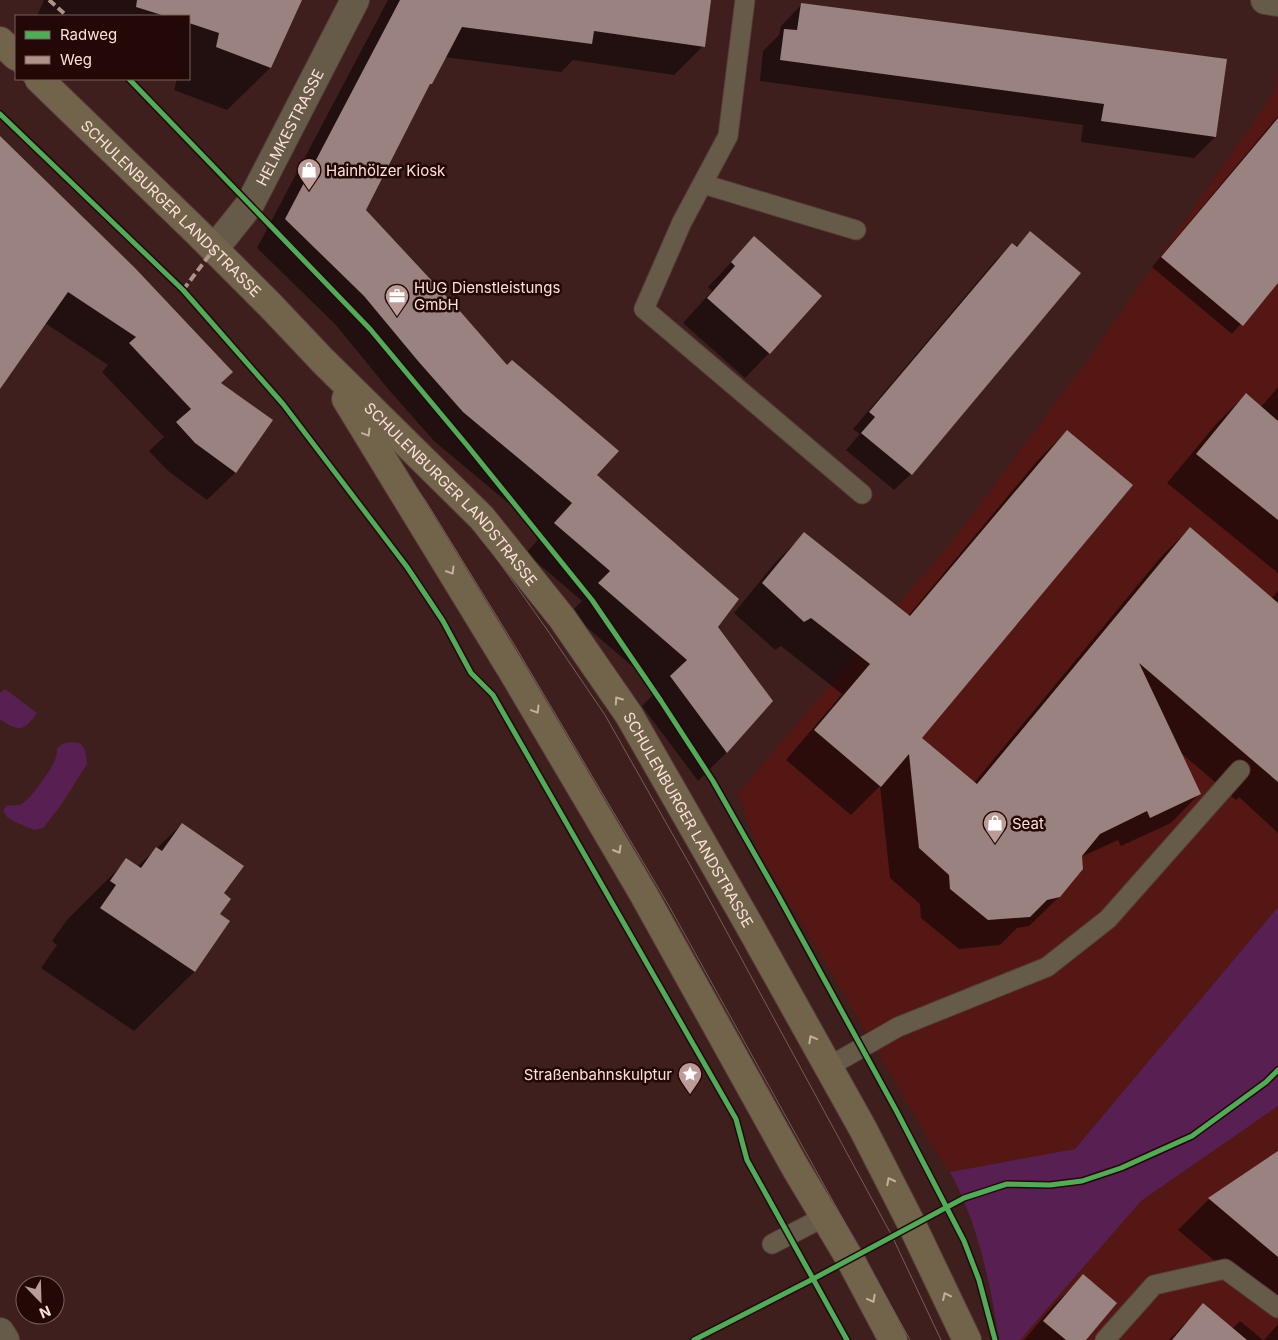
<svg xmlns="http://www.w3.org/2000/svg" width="1278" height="1340" font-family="Inter,sans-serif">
<rect width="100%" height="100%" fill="#3e1f1d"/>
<!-- built -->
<g fill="#541713">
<polygon points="1278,69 1278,907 1075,1149 950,1172 933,1147 819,952 760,855 738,793 954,539 1086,362 1275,91"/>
<polygon points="1278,1106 1278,1340 1020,1340 1141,1201"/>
</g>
<!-- green -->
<g fill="#581f53">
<path d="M5,689L37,713C24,732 18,732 0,719V693Z"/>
<path d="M71,742L80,743L85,750L87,764L61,805L43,828L34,830L13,821L7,817L3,810L8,805C13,806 19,806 23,803C32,797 53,768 56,757C57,756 57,750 57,749C60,744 66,743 71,742Z"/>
<path d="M1278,907V1106L1141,1201L1020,1340H999C990,1281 978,1224 950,1172L1075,1149Z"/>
</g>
<!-- shadow -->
<g fill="#0007">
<polygon points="44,0 300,0 270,68 227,110 174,90 177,79 189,79 189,16 37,16"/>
<polygon points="388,0 710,0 703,46 674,75 573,60 561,72 444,57 427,87 364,211 595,475 717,627 727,752 698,781 642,706 659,689 570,613 582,601 526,553 544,533 434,441 389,390 335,324 257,248"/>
<polygon points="802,4 1215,137 1194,158 1081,142 1083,125 760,81 763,51 779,35 781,26"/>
<polygon points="1278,116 1278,281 1232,334 1152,267"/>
<polygon points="0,138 220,383 271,420 235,473 207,500 167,470 149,451 164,437 102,372 108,365 45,323 0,387"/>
<polygon points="1030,233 911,474 894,490 846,450 860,434 853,429 995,261 1012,245 1015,248"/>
<polygon points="754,238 820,296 769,353 745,378 683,323 712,291 708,287"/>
<polygon points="1278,387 1278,573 1167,483 1217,423 1246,394 1261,407"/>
<polygon points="1067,431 920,738 974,783 1161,557 1190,528 1271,599 1278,591 1278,833 1239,797 1236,800 1180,752 1200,793 1171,823 1121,846 1118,840 1081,857 1059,897 1029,926 1017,928 1000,945 959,949 921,918 920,904 890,878 880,786 851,815 786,760 842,694 781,646 775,650 734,613 775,563 804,534 908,616 1038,460"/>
<polygon points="182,824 223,894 218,914 229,921 194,972 134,1031 41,968 57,945 52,941 67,920 127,860 137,867"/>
<polygon points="1278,1153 1278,1314 1178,1230 1209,1199"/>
<polygon points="1083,1276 1084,1340 1024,1340 1052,1307"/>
<polygon points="1203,1305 1232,1329 1240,1321 1263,1340 1169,1340"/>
<polygon points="1278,1324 1278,1340 1264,1340"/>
</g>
<!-- building -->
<g fill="#998280">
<polygon points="137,0 302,0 271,68 216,47 219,33 189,23 189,16 165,16 136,7"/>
<polygon points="400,0 711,0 705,47 594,31 592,44 462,27 432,84 430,84 366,210 459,310 507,365 512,360 619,451 597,475 739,599 718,627 773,701 727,753 670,676 687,660 598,583 610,571 554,523 572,503 463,412 418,361 364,296 285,219"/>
<polygon points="801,3 1227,59 1216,137 1101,121 1104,104 780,60 784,29 797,30"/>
<polygon points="1278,118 1278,283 1243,326 1161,257"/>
<polygon points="0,136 135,268 233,372 221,383 273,420 236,473 195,443 176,422 191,409 129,343 136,337 68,292 0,389"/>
<polygon points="1030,231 1081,273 912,475 861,433 875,417 869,412 1012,243 1017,247"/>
<polygon points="754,236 822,296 770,354 707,298 735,266 731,262"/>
<polygon points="1246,393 1278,421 1278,520 1196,454"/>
<polygon points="1067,430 1133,485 922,738 977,784 1190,527 1278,603 1278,782 1139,663 1201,794 1150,818 1147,811 1100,834 1082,856 1083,869 1060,897 1047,900 1030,917 988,920 950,889 949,875 919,848 909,754 881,787 814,730 870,664 811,618 804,622 762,583 804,532 910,616"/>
<polygon points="182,823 244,866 224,893 231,899 220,914 230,921 195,972 100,908 116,885 110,881 126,858 141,868 156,847 162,851"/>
<polygon points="1278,1151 1278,1257 1208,1198"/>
<polygon points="1083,1274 1117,1303 1086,1340 1066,1340 1043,1321"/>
<polygon points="1203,1303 1247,1340 1172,1340"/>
</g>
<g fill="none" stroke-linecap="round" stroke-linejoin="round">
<!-- service casing -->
<g stroke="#563d3a" stroke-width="21">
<g id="service">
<polyline points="745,0 728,136 682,222 644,309 862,494"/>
<polyline points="703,184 856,230"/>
<polyline points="828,1067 898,1027 1047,967 1108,919 1240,770"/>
<polyline points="772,1244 824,1217"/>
<polyline points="1105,1340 1154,1285 1225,1269 1278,1308"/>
</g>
</g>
<!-- minor casing -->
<g stroke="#563d3a" stroke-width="30">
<g id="minor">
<polyline points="1265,0 1278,2"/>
<path id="s1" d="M214,249L250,204L355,0"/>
<polyline points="0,1332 5,1340"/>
</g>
</g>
<!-- secondary casing -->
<g stroke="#563d3a" stroke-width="30">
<g id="secondary">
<polyline points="0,41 16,56"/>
<path id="s2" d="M39,79L196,231L270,305L323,361L482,518L562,618L629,715L748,923L863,1129L912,1225L967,1340"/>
<polyline points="346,399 514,674 593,808 644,895 795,1167 850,1259 893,1340"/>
</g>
</g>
<!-- service -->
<use href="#service" stroke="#665a48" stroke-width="19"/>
<!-- minor -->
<use href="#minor" stroke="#665a48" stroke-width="28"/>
<!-- secondary -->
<use href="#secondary" stroke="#72644b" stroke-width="28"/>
<!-- tram -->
<g stroke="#736058" stroke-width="1">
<polyline points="0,29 16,44"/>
<polyline points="0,58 16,73"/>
<polyline points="22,79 209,257 262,311 376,437 425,500 515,646 669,906 910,1340"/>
<polyline points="53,79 223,241 297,315 388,420 492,552 546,628 605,715 703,888 892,1236 941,1340"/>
</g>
<!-- quiet -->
<g stroke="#af9288" stroke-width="4" stroke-dasharray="8 4" stroke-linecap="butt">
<polyline points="49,0 67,16"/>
<polyline points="183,290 214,249"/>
</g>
<!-- cycleway casing -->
<g stroke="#220907" stroke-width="8">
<g id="cycleway">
<polyline points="129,79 370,329 466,444 592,600 661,701 713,781 779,897 897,1112 964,1241 979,1280 995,1340"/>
<polyline points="0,114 183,290 283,404 407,567 443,621 471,673 493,695 736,1119 747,1160 847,1340"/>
<polyline points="694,1340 813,1279 964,1198 1007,1184 1050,1185 1082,1181 1121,1168 1192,1136 1266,1082 1278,1070"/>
</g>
</g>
<!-- cycleway -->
<use href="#cycleway" stroke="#51ab58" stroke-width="5"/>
</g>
<!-- one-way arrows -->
<defs><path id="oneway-chevron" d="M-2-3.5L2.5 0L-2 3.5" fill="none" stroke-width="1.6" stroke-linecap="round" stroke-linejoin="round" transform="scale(1.25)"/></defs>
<g stroke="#c6aea1">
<use href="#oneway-chevron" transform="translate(367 433) rotate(59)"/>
<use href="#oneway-chevron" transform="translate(451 571) rotate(59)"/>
<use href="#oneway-chevron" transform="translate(618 700) rotate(-125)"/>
<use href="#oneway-chevron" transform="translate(536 710) rotate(59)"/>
<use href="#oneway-chevron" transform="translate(618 850) rotate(60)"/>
<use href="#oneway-chevron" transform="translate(812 1039) rotate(-119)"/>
<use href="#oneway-chevron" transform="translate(890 1181) rotate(-117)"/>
<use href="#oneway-chevron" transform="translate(946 1296) rotate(-115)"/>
<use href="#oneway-chevron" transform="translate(872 1299) rotate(62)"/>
</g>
<!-- icons -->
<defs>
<g id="shop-pin" transform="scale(1.25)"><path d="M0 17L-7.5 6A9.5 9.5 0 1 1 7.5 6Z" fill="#bb9c98" stroke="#220907"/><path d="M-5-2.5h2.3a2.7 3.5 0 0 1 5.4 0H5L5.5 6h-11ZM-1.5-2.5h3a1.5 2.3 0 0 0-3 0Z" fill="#fff"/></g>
<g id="office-pin" transform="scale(1.25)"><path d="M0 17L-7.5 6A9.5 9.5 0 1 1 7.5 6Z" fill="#bb9c98" stroke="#220907"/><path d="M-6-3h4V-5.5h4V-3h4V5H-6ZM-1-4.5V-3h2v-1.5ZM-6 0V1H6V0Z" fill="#fff"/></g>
<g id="sight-pin" transform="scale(1.25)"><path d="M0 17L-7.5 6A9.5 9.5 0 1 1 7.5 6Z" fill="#bb9c98" stroke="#220907"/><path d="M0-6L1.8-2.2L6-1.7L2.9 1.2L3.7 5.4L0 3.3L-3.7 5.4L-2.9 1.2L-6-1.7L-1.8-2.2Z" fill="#fff"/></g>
</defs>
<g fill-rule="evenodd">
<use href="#shop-pin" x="309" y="170"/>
<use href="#office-pin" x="397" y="296"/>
<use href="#shop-pin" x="995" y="823"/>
<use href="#sight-pin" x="690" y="1074"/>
</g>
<g text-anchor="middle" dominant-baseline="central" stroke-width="5" stroke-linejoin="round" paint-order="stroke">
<!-- street labels -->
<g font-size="15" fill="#fee0db" stroke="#220907">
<text stroke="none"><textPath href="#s1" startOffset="144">HELMKESTRASSE</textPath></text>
<text stroke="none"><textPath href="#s2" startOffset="185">SCHULENBURGER LANDSTRASSE</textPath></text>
<text stroke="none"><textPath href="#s2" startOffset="585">SCHULENBURGER LANDSTRASSE</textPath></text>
<text stroke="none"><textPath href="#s2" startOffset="990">SCHULENBURGER LANDSTRASSE</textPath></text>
</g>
<!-- poi labels -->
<g font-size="15" fill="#fee0db" stroke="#220907" text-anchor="start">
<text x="326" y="170">Hainhölzer Kiosk</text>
<text x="414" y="287">HUG Dienstleistungs<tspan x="414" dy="17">GmbH</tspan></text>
<text x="1012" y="823">Seat</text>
<text x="672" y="1074" text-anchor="end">Straßenbahnskulptur</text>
</g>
</g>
<!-- legend -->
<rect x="15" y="15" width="175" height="65" fill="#220907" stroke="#7a5f5c"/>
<rect x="25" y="31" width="25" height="8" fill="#51ab58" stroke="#7a5f5c"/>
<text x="60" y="40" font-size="15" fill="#fee0db">Radweg</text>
<rect x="25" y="56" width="25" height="8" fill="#af9288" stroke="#7a5f5c"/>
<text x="60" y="65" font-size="15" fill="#fee0db">Weg</text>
<!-- north arrow -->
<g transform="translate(40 1300) rotate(157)"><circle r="24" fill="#220907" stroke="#7a5f5c"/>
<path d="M0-4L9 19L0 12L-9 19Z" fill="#bb9c98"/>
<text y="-8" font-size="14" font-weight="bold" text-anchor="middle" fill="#fee0db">N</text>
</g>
</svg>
